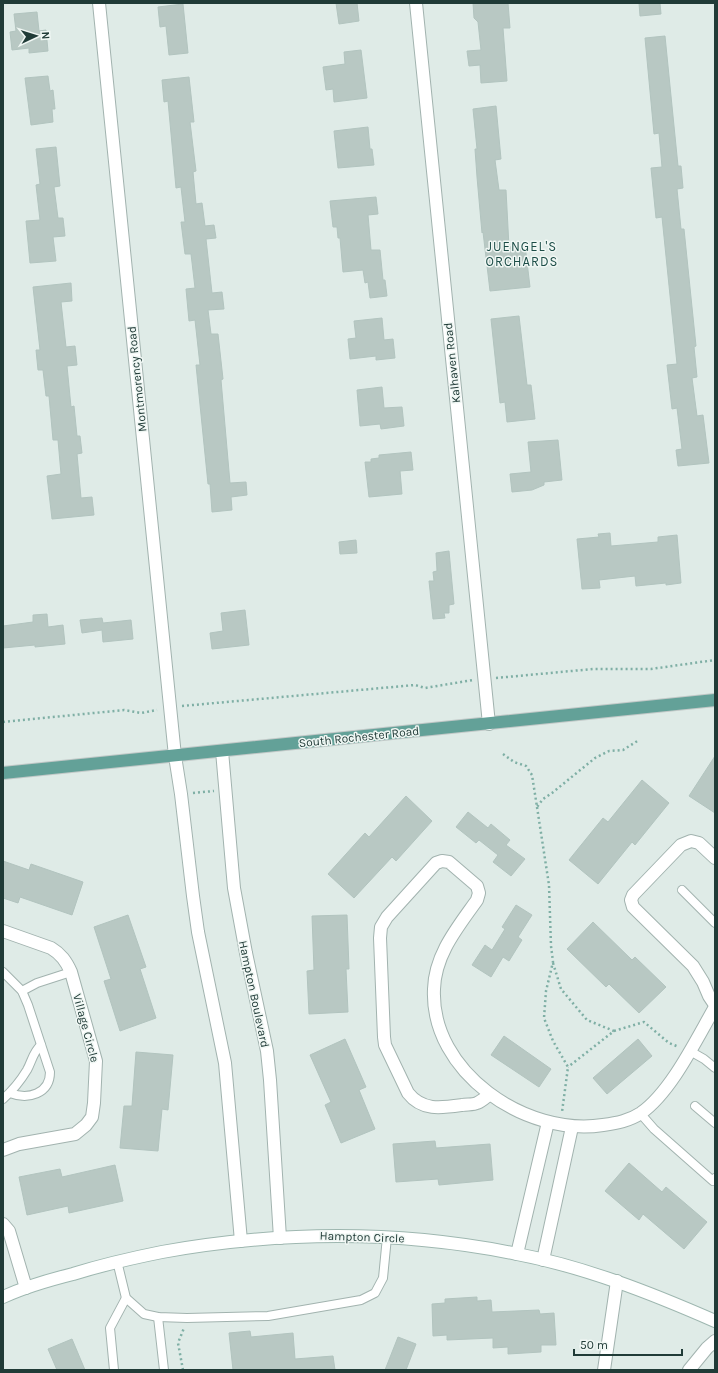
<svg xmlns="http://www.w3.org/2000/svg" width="718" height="1373" font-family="Karla,sans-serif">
<rect width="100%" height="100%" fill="#dfebe7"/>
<!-- building -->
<g fill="#b8c8c3" stroke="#b2c4bf">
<polygon points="336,3 357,3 359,21 339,24"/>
<polygon points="473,3 508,3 510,28 503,28 507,81 481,83 480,65 469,66 467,51 481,50 478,22 474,18"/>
<polygon points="639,3 660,3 661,14 640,16"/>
<polygon points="183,4 188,53 169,55 166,26 160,27 158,7"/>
<polygon points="37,12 39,31 46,30 48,51 29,53 29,48 12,50 10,32 16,31 14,14"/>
<polygon points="665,36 678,166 681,166 683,188 677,189 681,229 684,229 696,346 694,347 697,377 692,378 697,416 703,415 709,463 678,466 676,450 682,449 677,408 672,409 667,365 677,364 662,217 656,218 651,168 662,167 659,133 654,134 645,38"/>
<polygon points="361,50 367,98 334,102 333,89 326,90 323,67 345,64 344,52"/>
<polygon points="48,76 50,91 53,90 55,109 52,109 53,122 31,125 25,78"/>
<polygon points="189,77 194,122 190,122 196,171 193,172 196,204 202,203 205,226 214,225 216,238 206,239 212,293 222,292 224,309 208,310 211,334 218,334 223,379 221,380 230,483 246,482 247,495 231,497 232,510 212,512 210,484 208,484 196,365 200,365 195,320 189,321 186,289 195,288 191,254 185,254 181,222 185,222 181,187 176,188 168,101 164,102 162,80"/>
<polygon points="496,106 501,159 495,160 499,190 506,190 509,247 525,245 530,287 490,291 483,232 482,233 477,177 475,149 477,149 473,109"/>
<polygon points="368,127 370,149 372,149 374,165 338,168 334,131"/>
<polygon points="56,147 60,186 54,187 58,218 63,218 65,236 53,237 56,261 30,263 26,221 40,220 36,185 40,184 36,149"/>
<polygon points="376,197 378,214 368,215 371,250 380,250 383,280 385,280 387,296 370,298 368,282 365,283 363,270 343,272 340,238 338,238 337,227 333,227 330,201"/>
<polygon points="71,283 72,301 61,302 66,347 75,346 77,365 67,366 71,407 74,406 77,436 80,436 82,453 77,454 81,498 92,497 94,515 52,519 47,476 61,474 58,440 53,440 49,396 46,396 43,370 38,370 36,350 40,350 33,287"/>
<polygon points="519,316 527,385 531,385 535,419 507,422 505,402 500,403 491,319"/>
<polygon points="382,318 384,340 393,339 395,358 376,360 376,356 350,359 348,339 356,338 354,321"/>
<polygon points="382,387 384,408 402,407 404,426 381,429 380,424 360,426 357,390"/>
<polygon points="558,440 562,480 544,482 544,485 532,490 512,492 510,474 531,472 528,442"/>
<polygon points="411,452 413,470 400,471 402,494 369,497 365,462 371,462 371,459 379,458 379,455"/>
<polygon points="610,533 611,546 658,542 658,537 677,535 681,583 666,585 666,583 636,586 635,576 599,580 600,588 582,589 577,539 599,537 598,534"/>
<polygon points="356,540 357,553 340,554 339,542"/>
<polygon points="449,551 454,604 449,605 449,613 444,613 445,618 433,619 429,581 434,581 433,572 437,571 436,553"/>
<polygon points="245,610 249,645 212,649 210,633 223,631 221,613"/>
<polygon points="47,614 48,627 63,625 65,644 35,647 35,645 3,648 3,626 33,622 33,615"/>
<polygon points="102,618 103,623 131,620 133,639 103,642 102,630 82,633 80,620"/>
<polygon points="715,756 715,813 689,796"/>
<polygon points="642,780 669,803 635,845 632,842 598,884 569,860 603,818 608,822"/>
<polygon points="406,796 432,821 396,861 392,857 354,898 328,874 365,833 369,837"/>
<polygon points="468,812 488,828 491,824 510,840 506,845 525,859 511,876 493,862 498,855 479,840 476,843 456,827"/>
<polygon points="3,861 29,870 31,864 83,882 72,915 20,897 18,903 3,898"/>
<polygon points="516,905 532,915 518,937 522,940 509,961 503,957 491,977 472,965 485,945 492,950 505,929 502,927"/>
<polygon points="128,915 146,967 140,969 156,1018 120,1031 104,981 111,979 94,927"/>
<polygon points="347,915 349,969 346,969 348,1012 309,1014 307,971 314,970 312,916"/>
<polygon points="593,922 632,960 635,957 666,987 639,1013 609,984 606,987 567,949"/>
<polygon points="504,1036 551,1069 539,1087 491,1055"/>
<polygon points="345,1039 366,1087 359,1090 375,1129 341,1143 325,1105 331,1102 310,1055"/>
<polygon points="638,1039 652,1056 607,1094 593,1078"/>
<polygon points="136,1052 173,1055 168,1110 162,1109 158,1151 120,1148 124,1106 132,1106"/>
<polygon points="435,1141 436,1148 490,1144 493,1180 439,1185 438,1179 396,1182 393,1144"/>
<polygon points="629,1163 662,1192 666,1187 707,1222 684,1249 643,1214 639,1220 605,1191"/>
<polygon points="115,1165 123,1201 69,1213 68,1206 27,1215 19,1177 60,1169 62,1177"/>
<polygon points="477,1297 477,1301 491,1300 492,1312 539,1310 540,1314 554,1313 556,1345 541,1345 541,1352 508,1354 508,1347 493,1348 493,1338 447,1340 447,1335 433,1336 432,1304 445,1303 445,1299"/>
<polygon points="250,1331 251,1337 293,1333 295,1359 333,1356 335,1370 233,1370 229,1333"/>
<polygon points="398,1337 416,1344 406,1370 385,1370"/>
<polygon points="72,1339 85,1370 57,1370 48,1349"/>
</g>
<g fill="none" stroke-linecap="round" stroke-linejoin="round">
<!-- lane casing -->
<g stroke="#a2b3af" stroke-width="10">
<g id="lane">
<polyline points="682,890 715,923"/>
<path d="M3,972L22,991L28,1005L50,1072C50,1094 28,1100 10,1093"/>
<polyline points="22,991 37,983 71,972"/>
<polyline points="690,1051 704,1059 715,1068"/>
<path d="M3,1099C12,1091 21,1080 27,1070C32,1061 33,1052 41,1045"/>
<polyline points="695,1106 715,1123"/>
<polyline points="640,1113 654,1129 713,1181 715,1178"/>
<polyline points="117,1261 126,1298 144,1314 158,1317 187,1318 268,1316 361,1300 375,1293 383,1278 387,1237"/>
<polyline points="158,1317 164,1370"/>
<polyline points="114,1370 110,1328 126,1298"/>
</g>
</g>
<!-- street casing -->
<g stroke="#a2b3af" stroke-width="14">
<g id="street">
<polyline points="99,3 175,756 181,794 193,896 198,932 225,1063 241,1241"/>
<polyline points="416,3 489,724"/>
<polyline points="222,751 234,888 246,953 267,1051 270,1080 280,1238"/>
<polyline points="715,858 699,843 691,841 681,845 633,895 631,900 633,907 693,966 703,982 709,996 715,1005"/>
<path d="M3,931L51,948C61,954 66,961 71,972L96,1061L94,1103L92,1117L86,1125L75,1134L19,1144L3,1150"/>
<path d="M490,1094C486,1097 482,1101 477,1103C473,1105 467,1104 462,1105C441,1108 422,1111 408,1093L385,1045L384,1037L380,938L381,927L387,917L436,863L442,861L449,862L477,886L479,893L477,900C458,927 435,954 434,989C430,1072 526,1137 603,1125C617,1123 629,1121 641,1113C671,1092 696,1040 715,1007"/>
<polyline points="3,1224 9,1231 26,1288"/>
<polyline points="517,1254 548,1122"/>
<polyline points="543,1260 572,1127"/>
<polyline points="604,1370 617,1281"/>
<polyline points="689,1370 707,1348 715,1341"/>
</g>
</g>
<!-- secondary casing -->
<g stroke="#9eb7b0" stroke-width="14">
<path id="secondary" d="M3,1297C25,1287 49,1280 73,1274C102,1265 132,1258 162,1252C280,1231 399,1230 517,1254C585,1267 651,1293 715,1321"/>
</g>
<!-- primary casing -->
<g stroke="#c1c8c7" stroke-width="14">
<polyline id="primary" points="3,773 715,700"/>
</g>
<!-- path -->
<g stroke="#7fafa5" stroke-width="2.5" stroke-dasharray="2 3" stroke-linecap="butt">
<polyline points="496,678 593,669 651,669 715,660"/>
<polyline points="182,706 415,685 425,688 473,680"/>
<polyline points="3,722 124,710 141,713 157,710"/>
<polyline points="503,754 514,762 526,766 532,775 537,807 543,799 552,793 595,758 609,751 623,750 639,740"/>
<polyline points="193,793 214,791"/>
<polyline points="537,807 549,885 551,946 553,962 546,991 544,1018 553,1041 568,1067 562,1112"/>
<polyline points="553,963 561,989 587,1020 614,1031 568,1067"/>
<polyline points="614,1031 644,1022 669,1043 679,1047"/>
<polyline points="183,1370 178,1343 184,1328"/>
</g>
<!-- lane -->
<use href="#lane" stroke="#fff" stroke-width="8"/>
<!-- street -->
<use href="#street" stroke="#fff" stroke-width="12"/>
<!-- secondary -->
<use href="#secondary" stroke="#fff" stroke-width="12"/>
<!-- primary -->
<use href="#primary" stroke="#63a198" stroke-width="12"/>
</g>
<g text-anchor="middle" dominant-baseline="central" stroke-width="3" stroke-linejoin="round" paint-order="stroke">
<!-- street labels -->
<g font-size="12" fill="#203b37" stroke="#f0f7f4">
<text transform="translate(452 363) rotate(-96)">Kalhaven Road</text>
<text transform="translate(137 379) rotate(-96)">Montmorency Road</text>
<text transform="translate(359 737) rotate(-6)">South Rochester Road</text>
<text transform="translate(254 994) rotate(78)">Hampton Boulevard</text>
<text transform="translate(86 1028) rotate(75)">Village Circle</text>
<text transform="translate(362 1237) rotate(2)">Hampton Circle</text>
</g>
<!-- neighbourhood labels -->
<g font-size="13" letter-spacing="1" fill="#1c4d47" stroke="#f0f7f4">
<text x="522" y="246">JUENGEL'S<tspan x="522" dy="15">ORCHARDS</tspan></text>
</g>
</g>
<!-- border -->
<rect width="718" height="1373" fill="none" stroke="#203b37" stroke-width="8"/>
<!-- north arrow -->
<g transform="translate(36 36) rotate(86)" stroke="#f0f7f4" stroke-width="3" paint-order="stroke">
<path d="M0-3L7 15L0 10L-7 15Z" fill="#203b37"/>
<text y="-6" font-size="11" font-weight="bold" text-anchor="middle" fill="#203b37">N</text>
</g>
<!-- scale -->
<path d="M574 1349v6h108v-6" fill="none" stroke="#203b37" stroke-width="2"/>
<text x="580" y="1349" font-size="12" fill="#203b37" stroke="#f0f7f4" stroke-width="3" paint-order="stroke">50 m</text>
</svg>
